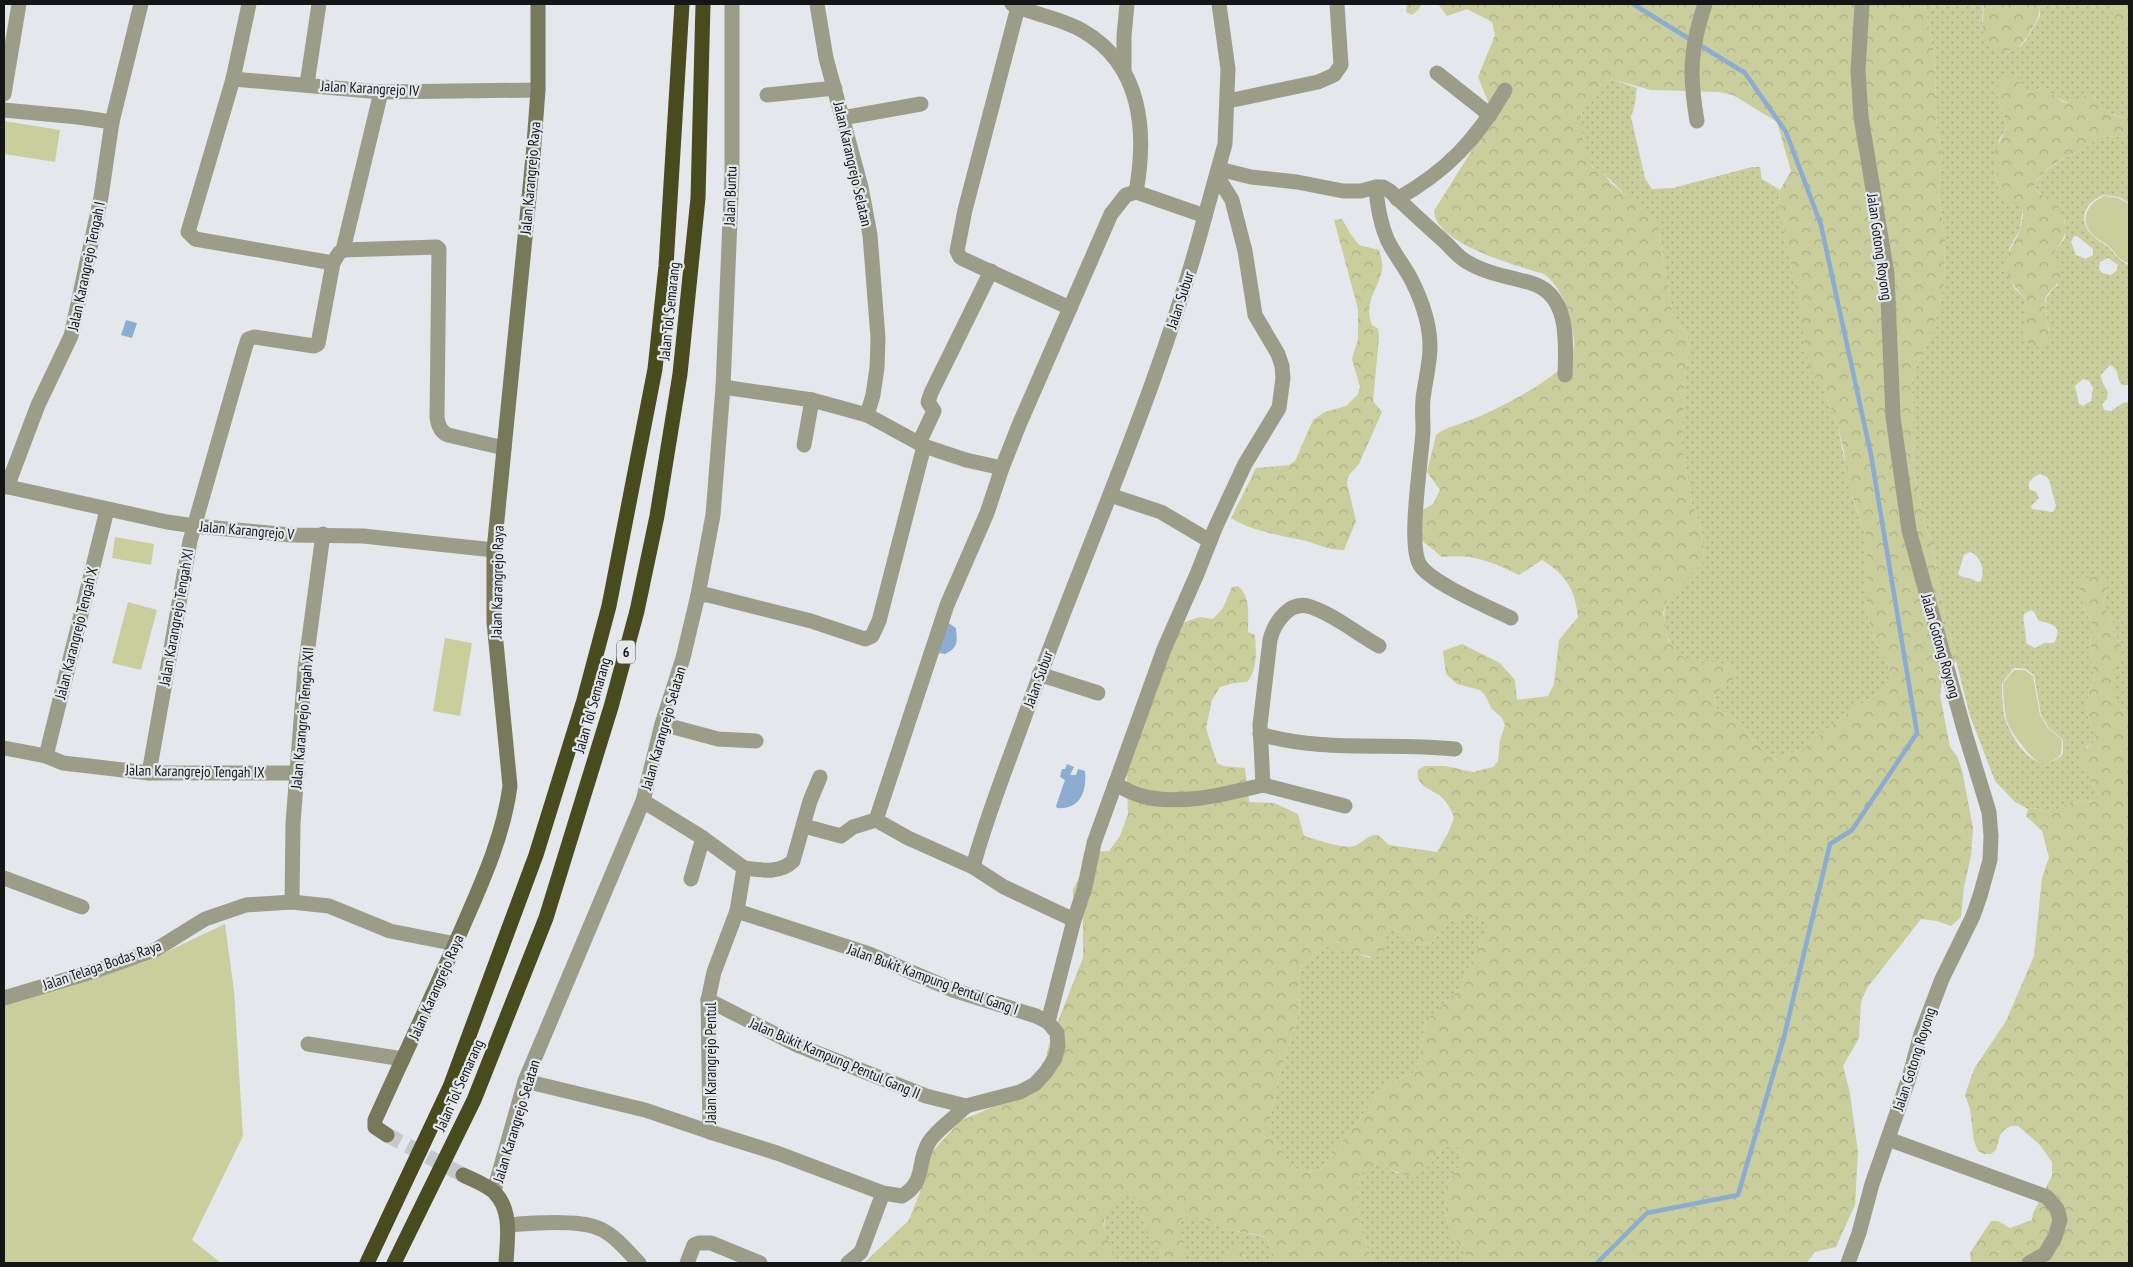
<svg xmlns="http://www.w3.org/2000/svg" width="2133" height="1267" font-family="'PT Sans Narrow',sans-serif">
<defs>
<pattern id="grass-dots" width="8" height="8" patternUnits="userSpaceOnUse" patternTransform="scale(1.25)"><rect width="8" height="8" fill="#cacd9c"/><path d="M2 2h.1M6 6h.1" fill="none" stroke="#adaf86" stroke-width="1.8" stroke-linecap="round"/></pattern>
<pattern id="forest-crowns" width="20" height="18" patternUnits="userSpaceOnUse" patternTransform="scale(1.25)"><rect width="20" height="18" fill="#cacd9c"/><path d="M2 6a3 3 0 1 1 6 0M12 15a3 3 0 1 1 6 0" fill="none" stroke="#adaf86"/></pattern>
</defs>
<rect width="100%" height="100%" fill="#e4e8ed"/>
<!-- grass -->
<g fill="url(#grass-dots)" fill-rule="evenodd">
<path d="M1929,4H1983L1982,22L2008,52L2021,46L2026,40L2040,16L2039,4H2109L2129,47V117C2114,119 2103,108 2095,97H2083C2067,110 2057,96 2043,87L2031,92L2023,91L2017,77L1996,90L2007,127C2005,132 2000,137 1999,141C1994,159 1993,196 2010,206L2017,204L2023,208L2020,229L2009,249V277L2015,289L2026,299V327L2023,334L2030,346L2049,331C2046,308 2039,300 2058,285L2055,262L2052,256L2065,238V221L2047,197L2035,190L2034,184C2047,166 2066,157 2085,148C2090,146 2093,140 2098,138C2106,135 2120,137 2129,136V203L2119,197L2103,195C2085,203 2077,219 2092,235C2097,240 2103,243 2108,247C2115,254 2120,262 2129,265V385H2122C2116,379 2120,369 2110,365L2101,375L2102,382L2108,392L2107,399L2102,404L2104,410L2111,411L2123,403L2129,402V718L2114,701C2113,690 2114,676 2115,665C2117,651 2126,648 2113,632L2114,625L2103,605L2107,584L2083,605L2092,624L2093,632L2090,640L2094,677L2089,690L2086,711L2096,739L2092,744L2086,747L2092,783L2099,795L2096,801C2081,802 2066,800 2056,812C2045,813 2038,806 2028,809L2015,802L1995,781L1970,716L1956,661V654L1945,620L1933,549L1923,517L1914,472L1912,384L1914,369L1932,334L1944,285L1945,237L1938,192L1942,156L1937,127L1934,54L1926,11ZM2074,236H2077L2093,249V255L2086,259L2076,255L2071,242ZM2108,258L2118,265L2117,270L2111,275L2102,273L2099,269L2100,262ZM2083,379L2089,381L2093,388L2091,401L2083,406L2079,404L2075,386ZM2040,474L2047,477L2049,480L2056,506L2053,512L2032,509L2031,506L2039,498L2036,492L2029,489V482L2034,477ZM1970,552C1981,555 1985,571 1981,581L1978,582C1970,577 1965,579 1958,574L1964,555ZM2031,610L2034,612L2039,621C2054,624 2063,627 2054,643H2044L2035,648L2026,643C2027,633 2022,621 2024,614ZM2016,668L2026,669L2034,675L2041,715L2049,728L2063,740V754C2038,780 2014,743 2006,721C2002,710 2002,694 2002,683L2013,669Z"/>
<path d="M1611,79L1637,88L1635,104L1631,117L1645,178L1652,189L1673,188L1752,167H1760L1762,179L1780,190L1779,205L1793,274L1825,394L1837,423L1852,497L1867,538V605L1869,620L1874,637L1888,665L1892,678L1884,689L1837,721L1801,750L1773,759L1749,736L1741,724L1730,715L1717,710L1714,696L1734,677L1716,662C1707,663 1698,664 1689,662C1669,656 1659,618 1667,601C1671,591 1695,570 1704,561L1702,531L1692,504L1682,445L1685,376L1689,349L1687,334L1677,323L1672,310L1658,226L1602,172C1599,171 1594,169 1592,166C1582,154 1576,112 1587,99C1593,92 1603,86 1611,79Z"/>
<polygon points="1463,917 1477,917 1489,924 1458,991 1426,1020 1417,1071 1391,1083 1380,1092 1320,1170 1306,1172 1293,1168 1271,1135 1270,1121 1278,1080 1300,1009 1298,981 1300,968 1323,946 1341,948 1369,958 1386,942 1383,929 1393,929 1417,945 1431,943 1450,921"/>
<path d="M1456,1145L1464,1158C1459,1168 1452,1175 1447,1184C1443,1193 1446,1221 1450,1230C1455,1242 1465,1251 1469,1263H1375C1366,1251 1356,1213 1357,1198C1357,1190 1359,1181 1360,1174L1371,1166H1385L1397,1173L1425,1170L1443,1147Z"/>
<path d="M1125,1194L1132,1195L1137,1201L1148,1236L1167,1259L1183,1238L1178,1225L1182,1219C1204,1212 1210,1225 1230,1230C1243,1233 1255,1234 1268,1238L1272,1254V1263H1246L1244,1253L1229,1251L1226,1263H1118C1101,1241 1096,1209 1125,1194Z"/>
</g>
<!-- forest -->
<g fill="url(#forest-crowns)" fill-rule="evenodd">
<polygon points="1407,4 1422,4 1418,10 1412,15 1406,12"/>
<path d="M1438,4H1929L1926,11L1934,54L1937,127L1942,156L1938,192L1945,237L1944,285L1932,334L1914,369L1912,384L1914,472L1923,517L1933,549L1945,620L1956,654V661L1943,674L1940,695L1950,747L1957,756L1962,770L1973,828L1971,856L1964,887L1961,917L1951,926L1937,921L1921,919L1867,988L1861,1002L1859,1038L1843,1066L1850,1093L1858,1152L1855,1205L1836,1247L1815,1252L1807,1263H1469C1465,1251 1455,1242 1450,1230C1446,1221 1443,1193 1447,1184C1452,1176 1459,1168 1464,1158L1456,1145L1443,1147C1437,1154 1432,1163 1426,1169C1407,1187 1388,1160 1370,1167C1367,1169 1363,1172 1360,1174C1359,1181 1357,1190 1357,1198C1356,1213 1366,1251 1375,1263H1272V1254L1268,1238C1255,1233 1243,1233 1230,1230C1210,1225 1204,1212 1182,1219L1179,1225C1183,1236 1187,1248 1181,1259H1167L1148,1236L1137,1201L1132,1195C1122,1194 1119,1198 1113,1205C1100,1222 1102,1227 1110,1245C1112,1252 1114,1257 1118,1263H864L909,1220L920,1192L924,1161L960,1121L1040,1086L1049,1044L1083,958V920L1073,897V890L1079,877L1084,852L1109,851L1120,836L1128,814L1126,765L1179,624L1200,617L1213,619L1223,608L1232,587L1238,586C1251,597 1248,616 1248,632L1255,635C1256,651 1258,669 1247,682L1234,683L1220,687L1212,700L1206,728L1217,763L1223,766L1245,768L1249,802L1274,803L1298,814L1304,836C1316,839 1341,849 1354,846C1364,843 1365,835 1378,835L1389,845L1437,852L1448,833L1454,818C1451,809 1446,800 1439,795C1427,787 1416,786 1418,770L1424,766H1445L1473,772L1493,767L1498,761L1500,740L1505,725L1502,718L1491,708L1485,695L1480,690L1457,684L1446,674L1443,651L1462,644L1500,663L1515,680L1517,700L1548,696L1554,684L1559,640L1578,617C1575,589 1566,575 1542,560L1519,575C1491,562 1475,554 1442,557L1420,539L1421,511L1433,504L1440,490L1427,472L1436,435C1449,425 1463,424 1478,417C1502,406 1561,378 1572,354C1577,343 1572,330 1570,320C1567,304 1558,284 1544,274C1518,266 1435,244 1434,211L1485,129L1493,114L1478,77L1495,35L1492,22L1467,9L1447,16ZM1611,79L1651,90L1719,92L1733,95L1777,122L1791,171L1780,190L1779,205L1793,274L1809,367L1825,394L1837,423L1844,452L1847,482L1867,538V605L1869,620L1874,637L1888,665L1892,678L1884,689L1837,721L1801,750L1773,759L1749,736L1741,724L1730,715L1717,710L1714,696L1735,677L1732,665L1716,662L1702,663L1688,661L1676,651L1668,640L1663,613L1667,600L1704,561L1702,531L1692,504L1682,445L1685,376L1689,349L1687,334L1677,323L1672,310L1658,226L1649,214L1611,183L1602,172L1592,167L1583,140L1581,113L1586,100ZM1463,917H1477L1489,924L1458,991L1426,1020L1417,1071L1391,1083L1380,1092L1320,1170L1306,1172L1293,1168L1271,1135L1270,1121L1278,1080L1300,1009L1298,981L1300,968L1323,946C1344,949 1363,958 1383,957L1386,942L1384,929H1393L1417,945L1431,943L1450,921Z"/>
<path d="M1983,4H2039C2040,20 2037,19 2030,32C2022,45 2016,54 2000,50C1995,48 1990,47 1987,42C1979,31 1985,16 1983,4Z"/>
<polygon points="2109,4 2129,4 2129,47 2124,40"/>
<path d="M2000,77H2017L2024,91L2031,92L2043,87C2068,104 2060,108 2089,94C2104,101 2107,120 2129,117V136C2120,137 2106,135 2098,138C2093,140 2090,146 2085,148C2066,157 2047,165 2034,184L2035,190C2040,194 2047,196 2052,200C2057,203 2059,208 2061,213C2071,232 2062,241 2052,256C2055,262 2060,267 2060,274C2061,287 2047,289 2045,301C2044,315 2052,329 2047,344L2041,347L2030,346L2023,334L2026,327V299C1982,256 2025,249 2023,209L2017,205L2010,206L2004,203L1998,189L1994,153L2007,127L1996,90Z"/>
<path d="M1342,219L1350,233L1359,245L1379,250C1381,256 1383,263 1382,270C1378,291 1363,301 1372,325L1378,329L1379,337L1373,401L1382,412L1359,464L1349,475L1347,483L1356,521L1344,550C1329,550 1319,545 1306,541C1281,535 1253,532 1231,518L1256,468L1289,465L1295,461L1313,420L1325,412L1346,406L1358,394L1360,387L1352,359L1358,339V309L1334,220Z"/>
<path d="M2096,576L2107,584L2103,605L2114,625L2113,632L2121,645V653L2115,666L2114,701L2129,718V1263H1971L1970,1253L1991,1221H1998L2010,1228L2032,1220L2033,1213L2052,1176V1162L2040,1145L2018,1126H2011L2005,1129L2000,1135L1996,1150L1991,1154H1984L1978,1151L1974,1141L1970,1109L1965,1095L1974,1069L2006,1021L2034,956L2042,878L2049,857L2042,831L2026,816L2028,809C2038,806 2045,813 2056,812C2066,800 2081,802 2095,801L2099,795L2079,759L2081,752L2092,744L2096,739L2086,711L2089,690L2094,677L2090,640L2093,632L2092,624L2083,605L2079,585L2083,579Z"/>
<polygon points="1235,1246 1242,1246 1246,1263 1226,1263 1229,1251"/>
</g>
<!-- park -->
<g fill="#cacd9c">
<polygon points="4,121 60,130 55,162 4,154"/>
<path d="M2104,196L2118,198L2129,204V263C2120,262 2115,252 2108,246C2104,242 2099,240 2095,237C2078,222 2086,204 2104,196Z"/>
<polygon points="115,537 154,544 151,565 112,558"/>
<polygon points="128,602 157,610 141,670 112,663"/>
<polygon points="445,638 472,643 460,716 433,711"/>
<path d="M2014,670H2025L2033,676L2040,715L2048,728L2062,740L2061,754C2044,772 2033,760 2022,745C2015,737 2009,728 2006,718C2004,707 2003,694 2003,683Z"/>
<polygon points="225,924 234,991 243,1136 192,1240 221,1263 4,1263 4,1000 145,962"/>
</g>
<!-- water -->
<g fill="#8cacd2">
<polygon points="126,320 137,323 132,338 121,335"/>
<path d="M947,622L956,628C957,642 959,647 945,654L938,653Z"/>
<path d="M1067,764L1074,767L1070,775H1076L1078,769L1085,771C1087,790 1081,810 1057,808L1056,806L1065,780L1060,777L1062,769H1065Z"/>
</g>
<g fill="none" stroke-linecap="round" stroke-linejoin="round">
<!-- stream -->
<g stroke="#8cacd2" stroke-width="4.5">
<polyline points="1633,4 1691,40"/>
<polyline points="1597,1263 1647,1213 1738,1195 1784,1037 1830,844 1852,830 1917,733 1871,455 1821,225 1786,132 1745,73 1698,44"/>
</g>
<!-- secondary-tunnel -->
<polyline stroke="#c5c8cd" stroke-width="15" stroke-dasharray="15 8" stroke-linecap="butt" points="387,1135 463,1175"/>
<!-- street -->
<g stroke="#9c9d89" stroke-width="15">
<polyline points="249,4 233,79 188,232 195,239 333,263"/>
<polyline points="817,4 826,58 861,187 870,235 878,338 877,368 873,395 867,415"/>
<polyline points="1018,7 965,210 957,251 960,257 963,259 1070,308"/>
<polyline points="1124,70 1124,36 1127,4"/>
<polyline points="1437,73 1490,115"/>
<polyline points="233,79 381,92 538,90"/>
<polyline points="307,84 319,4"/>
<polyline points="4,94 19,4"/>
<polyline points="767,95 835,88"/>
<polyline points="1228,101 1318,82 1334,75 1341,65 1337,4"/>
<polyline points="4,110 78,117 112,122"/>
<polyline points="842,118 921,104"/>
<path d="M1697,121C1689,75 1690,48 1705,4"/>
<path d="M1219,169L1251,177L1297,182L1343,191H1361L1376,187H1383L1390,191C1408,209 1427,226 1446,243C1453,250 1460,259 1469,263C1488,274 1510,277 1531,283C1570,294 1566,343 1565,375"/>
<path d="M1376,187C1377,205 1380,222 1387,239C1394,254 1405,267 1412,281C1422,301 1430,324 1430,347C1430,365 1425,381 1423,399C1422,409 1423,420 1423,430C1422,457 1407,545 1420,565C1431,583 1491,608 1511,618"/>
<polyline points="1136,192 1205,216 1225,144 1228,69 1219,4"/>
<path d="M1397,199C1447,171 1477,139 1505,90"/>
<path d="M343,250L437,247L439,249L437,417C438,425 440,432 448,435L504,448"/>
<path d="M723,387L812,400L867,415L924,446L966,460L1002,468L1019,425L1111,214L1126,195L1136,192C1147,132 1142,65 1083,31C1061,18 1034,15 1012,4"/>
<polyline points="919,443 934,411 928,402 931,393 991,271"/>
<polyline points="804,445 812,400"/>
<polyline points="1002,468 987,513 947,605 876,820 908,838 973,867 1004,887 1074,920 1085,887 1094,843 1164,649 1197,574 1216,526 1245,464 1279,408 1283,378 1282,366 1278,354 1255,315 1245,251 1232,200 1217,176"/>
<polyline points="4,486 167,522 195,526 291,535 363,536 494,550"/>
<polyline points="7,487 38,405 71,336 101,197 112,122 141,4"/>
<polyline points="1110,495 1161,512 1210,541"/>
<polyline points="698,595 708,595 811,621 865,639 872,636 879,621 924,446"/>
<polyline points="1039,674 1098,693"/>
<polyline points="662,724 718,739 756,741"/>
<path d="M1260,734C1324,753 1390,742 1455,749"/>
<polyline points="4,748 46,756 63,763 149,773 298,773"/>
<polyline points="46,756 107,510"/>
<polyline points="149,773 190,541 245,348 248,339 254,337 314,346 318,344 333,263 339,253 343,250 381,92"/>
<path d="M1115,784C1123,788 1131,793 1139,795C1176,807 1227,794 1263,785L1260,725L1270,640C1274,623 1290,599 1311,607C1335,615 1357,634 1379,646"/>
<polyline points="1263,785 1345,806"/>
<polyline points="804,826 841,836 853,827 876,820"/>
<path d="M973,867C986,818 1005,771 1022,724C1082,555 1159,391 1205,216"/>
<path d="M744,868C761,870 780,874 793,861L810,801L820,777"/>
<polyline points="4,878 82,907"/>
<polyline points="691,879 703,838"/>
<polyline points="292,902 293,823 305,669 323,534"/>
<polyline points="4,998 95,971 155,950 205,919 246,905 292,902 329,906 390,931 456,944"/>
<polyline points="708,1000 797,1045 926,1096 966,1106 1020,1092 1035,1084 1046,1072 1055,1058 1058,1046 1057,1033 1048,1022 1036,1016 953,990 869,954 737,911"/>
<polyline points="1048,1022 1074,920"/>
<polyline points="308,1044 403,1059"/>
<polyline points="525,1081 645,1110 710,1132 708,1000 714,972 737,911 744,868 703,838 643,801"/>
<path d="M710,1132L777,1153L883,1193L902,1196C927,1181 916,1163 929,1142C938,1128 955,1118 966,1106"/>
<polyline points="1888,1139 2047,1197 2057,1209 2060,1220 2055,1237 2045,1254 2029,1263"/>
<polyline points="494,1191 525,1081 643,801 662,724 683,658 698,595 713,515 723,387 732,173 732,4"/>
<path d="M508,1225C530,1223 577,1219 598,1228C614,1234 627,1251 639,1263"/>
<polyline points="687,1263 694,1245 699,1243 711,1243 760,1263"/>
<polyline points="848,1263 861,1252 883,1193"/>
<polyline points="1848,1263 1859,1233 1872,1184 1909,1078 1921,1034 1942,979 1973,916 1980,896 1990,860 1991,836 1989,812 1965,733 1909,530 1893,417 1887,274 1861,117 1858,71 1862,4"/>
</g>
<!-- secondary -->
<g stroke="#78795b" stroke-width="15">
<path d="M387,1135L375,1127V1120C405,1053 437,987 466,919C485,876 504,832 510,786L494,622V550L533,157L538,90V4"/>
<path d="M463,1175C473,1180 487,1185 494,1192C513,1210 507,1241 506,1263"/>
</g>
<!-- highway -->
<g stroke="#494a1d" stroke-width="15">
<polyline points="367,1263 450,1087 536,855 584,700 609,606 655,369 666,266 682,4"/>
<polyline points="394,1263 474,1100 546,918 611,707 637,611 657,516 680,374 698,198 703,4"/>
</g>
</g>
<g text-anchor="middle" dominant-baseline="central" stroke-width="4.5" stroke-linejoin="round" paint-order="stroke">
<!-- shield labels -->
<rect fill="#e4e8ed" stroke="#525457" stroke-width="1" x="617" y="640.5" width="18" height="23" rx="4"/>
<g font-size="14" font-weight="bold" fill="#141517">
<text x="626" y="652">6</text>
</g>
<!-- street labels -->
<g font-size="15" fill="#141517" stroke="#e4e8ed">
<text transform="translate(370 88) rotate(3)">Jalan Karangrejo IV</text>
<text transform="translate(853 164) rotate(77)">Jalan Karangrejo Selatan</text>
<text transform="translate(530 178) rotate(-85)">Jalan Karangrejo Raya</text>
<text transform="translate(730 196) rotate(-88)">Jalan Buntu</text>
<text transform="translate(1880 247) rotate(82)">Jalan Gotong Royong</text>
<text transform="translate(86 266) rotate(-78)">Jalan Karangrejo Tengah I</text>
<text transform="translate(1180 300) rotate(-72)">Jalan Subur</text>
<text transform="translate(669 311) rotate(-84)">Jalan Tol Semarang</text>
<text transform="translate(247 530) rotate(5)">Jalan Karangrejo V</text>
<text transform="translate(497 582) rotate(-89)">Jalan Karangrejo Raya</text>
<text transform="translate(176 617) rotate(-80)">Jalan Karangrejo Tengah XI</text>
<text transform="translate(76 633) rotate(-76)">Jalan Karangrejo Tengah X</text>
<text transform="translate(1941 646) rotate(74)">Jalan Gotong Royong</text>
<text transform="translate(1038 679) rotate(-70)">Jalan Subur</text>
<text transform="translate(592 705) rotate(-74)">Jalan Tol Semarang</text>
<text transform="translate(302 718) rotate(-85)">Jalan Karangrejo Tengah XII</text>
<text transform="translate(663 728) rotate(-74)">Jalan Karangrejo Selatan</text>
<text transform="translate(195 771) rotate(1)">Jalan Karangrejo Tengah IX</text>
<text transform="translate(102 965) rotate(-19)">Jalan Telaga Bodas Raya</text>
<text transform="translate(933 979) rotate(20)">Jalan Bukit Kampung Pentul Gang I</text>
<text transform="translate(436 987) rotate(-66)">Jalan Karangrejo Raya</text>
<text transform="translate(835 1058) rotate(23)">Jalan Bukit Kampung Pentul Gang II</text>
<text transform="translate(1914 1059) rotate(-72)">Jalan Gotong Royong</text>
<text transform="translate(710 1063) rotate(-90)">Jalan Karangrejo Pentul</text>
<text transform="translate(459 1085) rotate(-66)">Jalan Tol Semarang</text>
<text transform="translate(516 1121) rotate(-73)">Jalan Karangrejo Selatan</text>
</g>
</g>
<!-- border -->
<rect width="2133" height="1267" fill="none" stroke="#141517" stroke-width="10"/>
</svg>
